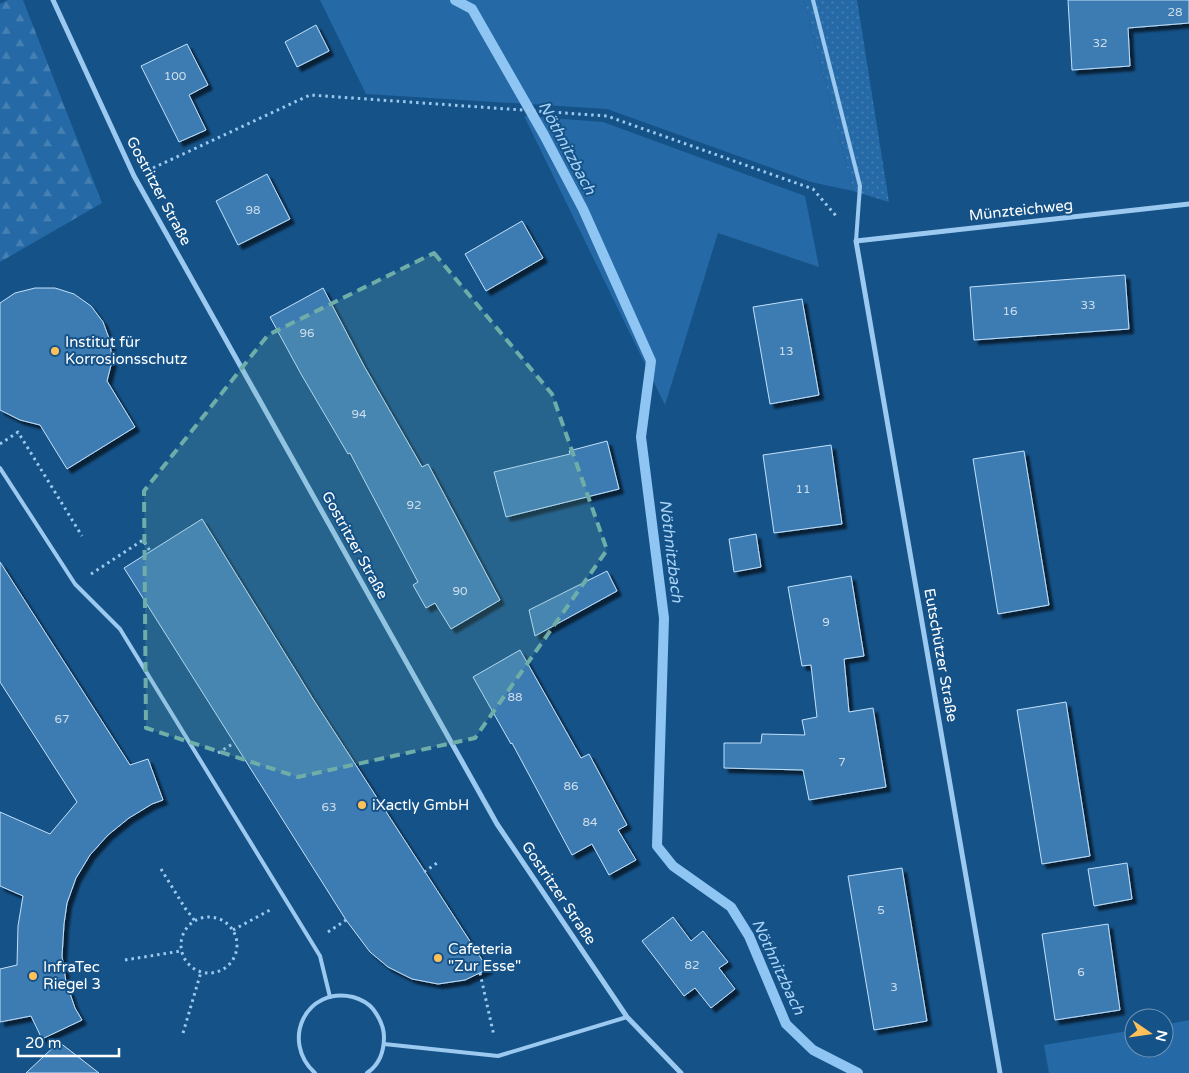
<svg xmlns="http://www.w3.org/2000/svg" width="1189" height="1073" font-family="'Varela Round',sans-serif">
<defs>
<pattern id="grass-dots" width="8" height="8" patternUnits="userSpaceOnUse" patternTransform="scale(1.25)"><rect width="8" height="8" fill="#256aa6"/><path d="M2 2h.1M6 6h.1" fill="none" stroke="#4680b3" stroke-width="1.8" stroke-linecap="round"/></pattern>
<pattern id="forest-firs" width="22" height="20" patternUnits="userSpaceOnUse" patternTransform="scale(1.25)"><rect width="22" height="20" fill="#256aa6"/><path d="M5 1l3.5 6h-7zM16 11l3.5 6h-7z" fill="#4680b3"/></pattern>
<filter id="shadow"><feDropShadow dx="4.5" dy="4.5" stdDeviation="1" flood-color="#0009"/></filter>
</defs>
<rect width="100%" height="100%" fill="#155288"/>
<!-- grass -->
<polygon fill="url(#grass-dots)" points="804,0 857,0 889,202 853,191"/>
<!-- forest -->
<polygon fill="url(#forest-firs)" points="8,0 23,0 102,203 0,262 0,4"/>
<!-- garden -->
<g fill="#256aa6">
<polygon points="320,0 804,0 853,191 811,182 607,109 366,94"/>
<polygon points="524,116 603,122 805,196 819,267 718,233 665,405"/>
<polygon points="1189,1020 1189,1073 1049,1073 1044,1045 1134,1030 1134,1048 1164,1048 1164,1025"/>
</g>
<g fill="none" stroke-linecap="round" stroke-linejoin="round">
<!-- stream -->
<polyline stroke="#8ec5f2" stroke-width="10" points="455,0 472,9 544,135 583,209 651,361 641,437 664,618 657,846 673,866 731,907 749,936 786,1024 813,1050 858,1073"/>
</g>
<!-- building -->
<g fill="#3d7cb2" stroke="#c2e1fb" filter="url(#shadow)">
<polygon points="1068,0 1189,0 1189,23 1128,28 1130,66 1072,70"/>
<polygon points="316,25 329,51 297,67 285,42"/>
<polygon points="187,44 208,85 189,95 206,130 179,142 141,66"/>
<polygon points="267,174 290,219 238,245 216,201"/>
<polygon points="522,221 543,258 486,291 465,254"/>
<polygon points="1125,275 1129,329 974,340 970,287"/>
<polygon points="35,288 55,288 74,294 91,306 103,322 110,341 112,361 107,381 135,427 67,469 40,425 20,420 0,410 0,303 15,293"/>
<polygon points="323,288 364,366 422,467 428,464 500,600 451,629 435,603 426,608 413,585 418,582 350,453 348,454 301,374 270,317"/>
<polygon points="802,299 819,395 770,404 753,307"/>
<polygon points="607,441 619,489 506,517 494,472 570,454 569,451"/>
<polygon points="831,445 842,524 774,533 763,455"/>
<polygon points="1024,451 1049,605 998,614 973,459"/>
<polygon points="202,519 313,699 488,969 465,980 438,984 412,979 388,967 370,952 346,920 124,568"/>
<polygon points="756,534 761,567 734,572 729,539"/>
<polygon points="0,562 130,765 148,759 163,800 152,804 129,818 108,835 90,855 76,878 67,903 64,924 62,956 66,982 75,1008 82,1020 42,1039 31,1016 0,1022 0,969 17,965 18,926 23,896 0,886 0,812 50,834 77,802 0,682"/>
<polygon points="607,571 617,591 535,636 529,610"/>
<polygon points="851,576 864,656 844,659 849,712 873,708 886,787 809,800 803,770 724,768 724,743 761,743 762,734 805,735 802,720 817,717 811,665 802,666 788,587"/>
<polygon points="520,650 581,758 589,754 627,825 618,830 636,860 609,875 592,844 572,855 512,743 511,744 473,677"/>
<polygon points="1066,702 1090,856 1042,864 1017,710"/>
<polygon points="1127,863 1132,899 1094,906 1088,869"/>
<polygon points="902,868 927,1021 874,1030 848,876"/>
<polygon points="673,917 691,941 703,931 728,962 719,968 735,989 711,1008 695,988 684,996 642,941"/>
<polygon points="1108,924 1120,1010 1055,1020 1042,934"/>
<polygon points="59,1042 99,1073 26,1073"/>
</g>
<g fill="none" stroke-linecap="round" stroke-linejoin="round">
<!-- path -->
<g stroke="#9cc9ef" stroke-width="3" stroke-dasharray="2.5 4" stroke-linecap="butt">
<polyline points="153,168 310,95 607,116 813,189 837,217"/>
<polyline points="0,444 18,432 82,536"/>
<polyline points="91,574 143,540 150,551"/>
<polyline points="218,753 234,743"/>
<polyline points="161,869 185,908 195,921"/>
<polyline points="424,872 440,861"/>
<circle cx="209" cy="945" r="28"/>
<polyline points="233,930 270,910"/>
<polyline points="328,932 346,920"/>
<polyline points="125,960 181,951"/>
<polyline points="480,973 494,1036"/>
<polyline points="183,1033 201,972"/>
</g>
<!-- service -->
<g stroke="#9cc9ef" stroke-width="4">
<polyline points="813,0 860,186 856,241"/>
<polyline points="0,468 75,584 120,629 320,956 330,997"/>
<polyline points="384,1044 498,1056 627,1017"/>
<path d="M315,1073C280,1041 306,986 353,997C360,999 368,1003 373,1009C379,1017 384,1026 384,1037C384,1051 379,1065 367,1073"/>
</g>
<!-- minor -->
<g stroke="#9cc9ef" stroke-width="5">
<polyline points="53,0 134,176 497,824 627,1017 681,1073"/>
<polyline points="1000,1073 856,241 1189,204"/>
</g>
</g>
<!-- marked area -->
<path fill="#6fada8" fill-opacity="0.2" stroke="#6fada8" stroke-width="4" stroke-dasharray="10 6" stroke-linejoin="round" d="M434,253L552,394L607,550L475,738L298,777L146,728L144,491L268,335Z"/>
<!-- markers -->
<g fill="#ffc059" stroke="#155288" stroke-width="2">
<circle cx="55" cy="351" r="5"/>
<circle cx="362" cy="805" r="5"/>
<circle cx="438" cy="958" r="5"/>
<circle cx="33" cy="976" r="5"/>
</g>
<g text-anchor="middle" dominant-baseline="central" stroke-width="4" stroke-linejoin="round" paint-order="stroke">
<!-- number labels -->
<g font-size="12" fill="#cedeec">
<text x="1175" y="12">28</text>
<text x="1100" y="43">32</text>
<text x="175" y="76">100</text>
<text x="253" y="210">98</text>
<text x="1088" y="305">33</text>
<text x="1010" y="311">16</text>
<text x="307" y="333">96</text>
<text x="786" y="351">13</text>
<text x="359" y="414">94</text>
<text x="803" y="489">11</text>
<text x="414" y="505">92</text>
<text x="460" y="591">90</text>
<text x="826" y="622">9</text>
<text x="515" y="697">88</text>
<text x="62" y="719">67</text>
<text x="842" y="762">7</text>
<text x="571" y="786">86</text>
<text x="329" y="807">63</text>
<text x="590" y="822">84</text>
<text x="881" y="910">5</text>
<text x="692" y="965">82</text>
<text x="1081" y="972">6</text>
<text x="894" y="987">3</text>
</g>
<!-- street labels -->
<g font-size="15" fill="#fff" stroke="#155288">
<text transform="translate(159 191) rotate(62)">Gostritzer Straße</text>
<text transform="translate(1021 210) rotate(-6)">Münzteichweg</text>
<text transform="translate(355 545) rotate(61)">Gostritzer Straße</text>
<text transform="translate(941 655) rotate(80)">Eutschützer Straße</text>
<text transform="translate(559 893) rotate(56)">Gostritzer Straße</text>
</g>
<!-- poi labels -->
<g font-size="15" fill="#fff" stroke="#155288" text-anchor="start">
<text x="65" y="342">Institut für<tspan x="65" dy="17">Korrosionsschutz</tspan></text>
<text x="372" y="805">iXactly GmbH</text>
<text x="448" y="949">Cafeteria<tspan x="448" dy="17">"Zur Esse"</tspan></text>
<text x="43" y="967">InfraTec<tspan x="43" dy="17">Riegel 3</tspan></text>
</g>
<!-- water labels -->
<g font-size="16" font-style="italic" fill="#a7d3f6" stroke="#155288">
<text transform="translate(567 148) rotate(62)">Nöthnitzbach</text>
<text transform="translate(671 551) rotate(83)">Nöthnitzbach</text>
<text transform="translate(778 967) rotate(65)">Nöthnitzbach</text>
</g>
</g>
<!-- north arrow -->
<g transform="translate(1149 1033) rotate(103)"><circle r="24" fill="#155288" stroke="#7397b8"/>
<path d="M0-4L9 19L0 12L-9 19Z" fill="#ffc059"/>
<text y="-8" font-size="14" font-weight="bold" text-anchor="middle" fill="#ffffff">N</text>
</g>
<!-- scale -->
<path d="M18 1048v8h101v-8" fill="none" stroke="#ffffff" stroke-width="2.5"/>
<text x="25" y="1048" font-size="15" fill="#ffffff" stroke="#155288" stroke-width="4" paint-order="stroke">20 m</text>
</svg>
